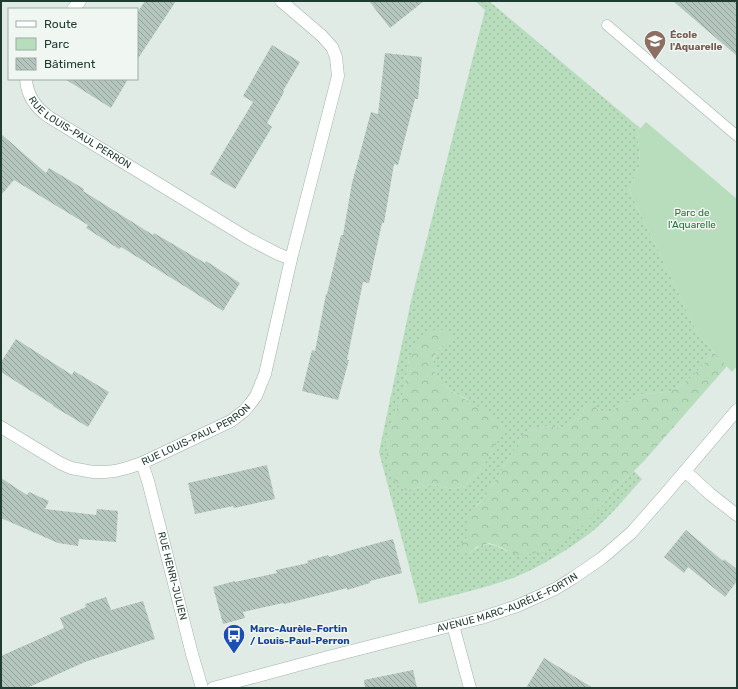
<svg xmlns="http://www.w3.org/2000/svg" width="738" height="689" font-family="Rubik,sans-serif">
<defs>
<pattern id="grass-dots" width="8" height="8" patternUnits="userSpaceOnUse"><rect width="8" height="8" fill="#b7ddbd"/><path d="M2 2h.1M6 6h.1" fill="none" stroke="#9dbfa3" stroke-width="1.8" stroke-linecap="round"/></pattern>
<pattern id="forest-crowns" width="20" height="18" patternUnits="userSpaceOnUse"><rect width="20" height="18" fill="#b7ddbd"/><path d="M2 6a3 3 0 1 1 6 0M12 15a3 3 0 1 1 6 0" fill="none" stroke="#9dbfa3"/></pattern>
<pattern id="building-back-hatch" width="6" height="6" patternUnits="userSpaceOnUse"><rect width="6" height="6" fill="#b4c6bd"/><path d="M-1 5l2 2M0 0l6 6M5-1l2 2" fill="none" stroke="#92a29a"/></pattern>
</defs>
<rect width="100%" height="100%" fill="#dfebe4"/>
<!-- grass -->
<path fill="url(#grass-dots)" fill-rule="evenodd" d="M475,1H489L640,128L637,132L639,147L640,164L629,190L698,334L714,352C702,366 686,387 667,392C659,393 640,393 634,397C624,402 617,409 607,413L586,404L582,414L565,428L554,427L545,426L536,429L529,430L524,434L487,494L476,506L468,528V536L463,542L469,554C483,541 490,542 507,551L601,507L610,493L619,484L634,471L642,479C625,498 609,518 589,534C566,551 540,567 513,578C482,589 450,596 419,604L379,452L411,301L485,10ZM451,338L439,349L433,360L435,373L442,383L451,391L468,400L491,453L479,471L465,486L453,489L432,485L406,490L386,443L391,424L405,388L409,357Z"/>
<!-- forest -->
<g fill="url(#forest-crowns)">
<polygon points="443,329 450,331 451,338 439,349 433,359 435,373 442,383 451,391 486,411 501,421 504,431 491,453 479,471 465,486 453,489 432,485 406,490 397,485 391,473 387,460 386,443 391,424 405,388 409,357 417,344 424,334 434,330"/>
<path d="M714,352L727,366L644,461L634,471L619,484L610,493L601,507L586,523L554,548L530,554L518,555L498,546L489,543L476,547L469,554L463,553L460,549L463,542L468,536V528L470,514L487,494L524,434L529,430L536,429L545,426L554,427L565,428L582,414L586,404L590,401L597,409L607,413C617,409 624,402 634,397C640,393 659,393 667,392C686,387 702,366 714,352Z"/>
</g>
<!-- park -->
<polygon fill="#b7ddbd" points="646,122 737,199 737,366 732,372 698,334 629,190 640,164 639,147 637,132"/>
<!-- building -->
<g fill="url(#building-back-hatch)">
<polygon points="145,1 176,1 137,60 137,13"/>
<polygon points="369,1 424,1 390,28"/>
<polygon points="673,1 737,1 737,56"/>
<polygon points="272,45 300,62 283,91 284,92 267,123 272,127 235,189 210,174 253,102 243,96"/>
<polygon points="385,53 422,57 418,99 415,99 398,165 394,164 384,223 382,223 369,283 363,282 347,360 349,360 338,400 302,391 312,350 315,351 326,294 327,294 341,235 343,235 352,183 371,112 378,114"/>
<polygon points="65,79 128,79 111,108"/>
<polygon points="1,134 46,173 49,168 84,189 83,191 153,235 154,233 205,263 206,261 240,283 223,311 189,289 121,247 119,249 86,228 88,225 14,180 1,195"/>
<polygon points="16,339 72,375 74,371 109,392 88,427 53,406 53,405 1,372 1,362"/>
<polygon points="267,465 275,499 234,508 233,506 195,514 188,483"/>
<polygon points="1,478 27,495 29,492 49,501 45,509 96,515 97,509 118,511 116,542 79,539 78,546 58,543 1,518"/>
<polygon points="686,530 723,561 724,559 737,569 737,581 725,597 688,567 684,573 664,557"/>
<polygon points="393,539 402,573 370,581 370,583 347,590 347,588 320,595 284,604 283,603 243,612 245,618 223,624 213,587 235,581 235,582 277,573 276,570 308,563 307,561 328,555 329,557 355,549"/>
<polygon points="106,597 111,610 143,601 155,639 85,662 27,688 1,688 1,656 64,628 60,618 86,607 85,604"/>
<polygon points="544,658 593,688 526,688"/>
<polygon points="413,670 417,688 365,688 364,680"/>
</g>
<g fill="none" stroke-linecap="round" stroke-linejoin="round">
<!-- lane casing -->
<g stroke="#a2b3ab" stroke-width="11">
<polyline id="lane" points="607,25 737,136"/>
</g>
<!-- street casing -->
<g stroke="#a2b3ab" stroke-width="13">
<g id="street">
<polyline points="73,9 80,1"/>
<path id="s1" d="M26,79C27,96 36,108 49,117L249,239L278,254L291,259"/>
<path id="s2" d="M1,427L60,463L71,468L93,472H105L115,471L127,468L142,463L231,421L244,411L250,404L256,396L265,374L291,259L338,76L336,57L332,47L321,35L281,1"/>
<path id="s3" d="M142,463L148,481L192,654L202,688"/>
<polyline points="685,471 710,494 737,515"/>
<polyline points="453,625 470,688"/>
<path id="s4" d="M213,688L328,657L481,618L517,606L555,589L573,578L602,558L631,533L662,498L737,410"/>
</g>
</g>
<!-- lane -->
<use href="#lane" stroke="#fff" stroke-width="10"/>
<!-- street -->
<use href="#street" stroke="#fff" stroke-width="12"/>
</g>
<!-- icons -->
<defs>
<g id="school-pin" transform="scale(1.15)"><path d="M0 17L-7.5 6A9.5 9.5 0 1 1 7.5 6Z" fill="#8d6e63" stroke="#f0f7f3"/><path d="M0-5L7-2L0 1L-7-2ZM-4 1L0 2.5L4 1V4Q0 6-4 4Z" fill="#fff"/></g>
<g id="bus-pin" transform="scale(1.15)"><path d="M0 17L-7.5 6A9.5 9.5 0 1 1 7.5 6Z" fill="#1a4fb4" stroke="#f0f7f3"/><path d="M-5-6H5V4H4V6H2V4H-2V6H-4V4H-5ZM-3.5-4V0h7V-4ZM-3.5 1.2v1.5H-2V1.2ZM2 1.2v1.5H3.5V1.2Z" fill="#fff"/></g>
</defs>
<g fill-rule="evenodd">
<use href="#school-pin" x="655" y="41"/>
<use href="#bus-pin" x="234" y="635"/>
</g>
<g text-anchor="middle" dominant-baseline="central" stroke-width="3" stroke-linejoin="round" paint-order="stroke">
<!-- education labels -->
<g font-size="10" font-weight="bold" fill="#785e54" stroke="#f0f7f3" text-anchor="start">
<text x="670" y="35">École<tspan x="670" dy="12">l'Aquarelle</tspan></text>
</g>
<!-- street labels -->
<g font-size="10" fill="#203b31" stroke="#f0f7f3">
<text stroke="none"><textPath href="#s1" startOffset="80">RUE LOUIS-PAUL PERRON</textPath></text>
<text stroke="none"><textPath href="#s2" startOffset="215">RUE LOUIS-PAUL PERRON</textPath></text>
<text stroke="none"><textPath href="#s3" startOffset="117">RUE HENRI-JULIEN</textPath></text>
<text stroke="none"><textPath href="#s4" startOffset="307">AVENUE MARC-AURÈLE-FORTIN</textPath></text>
</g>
<!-- park labels -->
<g font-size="10" fill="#29733d" stroke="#f0f7f3">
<text x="692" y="213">Parc de<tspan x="692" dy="12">l'Aquarelle</tspan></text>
</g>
<!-- transit labels -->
<g font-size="10" font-weight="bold" fill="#164399" stroke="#f0f7f3" text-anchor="start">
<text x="250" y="629">Marc-Aurèle-Fortin<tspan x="250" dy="12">/ Louis-Paul-Perron</tspan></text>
</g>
</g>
<!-- border -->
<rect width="738" height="689" fill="none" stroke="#203b31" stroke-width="4"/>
<!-- legend -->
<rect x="8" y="8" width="130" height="72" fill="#f0f7f3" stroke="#9daca5"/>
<rect x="16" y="21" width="20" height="6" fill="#ffffff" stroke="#9daca5"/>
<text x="44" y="28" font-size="12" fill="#203b31">Route</text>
<rect x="16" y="38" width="20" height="12" fill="#b7ddbd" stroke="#9daca5"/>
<text x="44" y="48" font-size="12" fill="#203b31">Parc</text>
<rect x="16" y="58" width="20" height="12" fill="url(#building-back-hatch)" stroke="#9daca5"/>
<text x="44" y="68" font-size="12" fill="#203b31">Bâtiment</text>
</svg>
